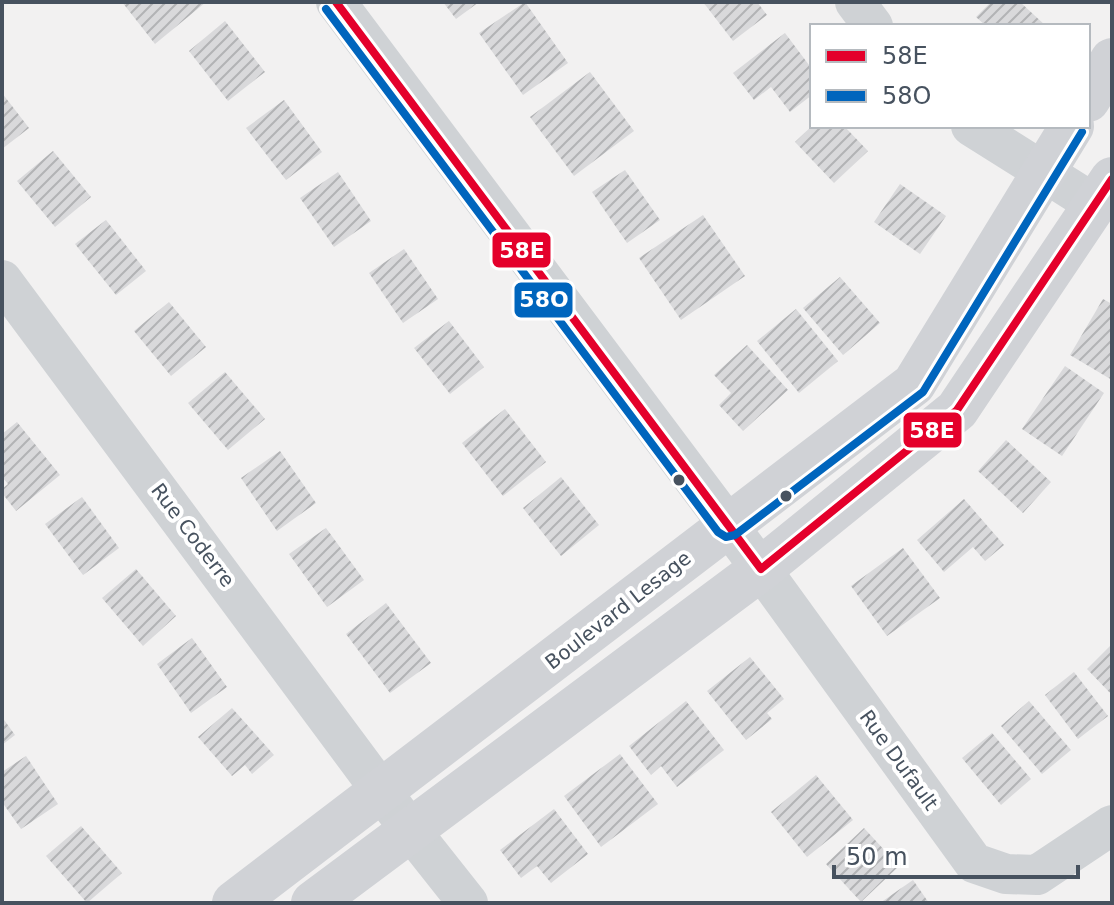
<svg xmlns="http://www.w3.org/2000/svg" width="1114" height="905" font-family="'DejaVu Sans',sans-serif">
<defs>
<pattern id="building-hatch" width="6" height="6" patternUnits="userSpaceOnUse" patternTransform="scale(2)"><rect width="6" height="6" fill="#d9d9db"/><path d="M-1 1l2-2M0 6l6-6M5 7l2-2" fill="none" stroke="#b2b3b5"/></pattern>
</defs>
<rect width="100%" height="100%" fill="#f2f1f1"/>
<!-- building -->
<g fill="url(#building-hatch)">
<polygon points="122,2 206,2 155,44"/>
<polygon points="443,2 479,2 456,19"/>
<polygon points="525,2 568,63 523,95 479,33"/>
<polygon points="703,2 757,2 767,15 733,41"/>
<polygon points="991,2 1020,2 1046,26 986,26 976,17"/>
<polygon points="225,21 265,72 228,101 189,51"/>
<polygon points="785,33 812,69 812,95 790,112 771,87 754,100 733,73"/>
<polygon points="590,72 634,131 574,176 530,117"/>
<polygon points="2,93 29,128 2,149"/>
<polygon points="284,100 322,152 286,180 246,128"/>
<polygon points="812,126 844,126 868,151 834,183 795,142"/>
<polygon points="53,151 91,197 55,227 17,181"/>
<polygon points="625,170 660,220 627,243 592,192"/>
<polygon points="338,172 371,221 334,247 300,198"/>
<polygon points="900,184 946,216 920,254 874,222"/>
<polygon points="703,215 745,276 681,320 639,258"/>
<polygon points="106,220 146,271 116,295 75,244"/>
<polygon points="404,249 438,299 403,323 369,273"/>
<polygon points="840,277 880,323 843,355 803,308"/>
<polygon points="1103,299 1112,304 1112,380 1070,355"/>
<polygon points="169,302 206,347 171,376 134,331"/>
<polygon points="796,309 838,361 799,393 757,341"/>
<polygon points="449,321 484,367 450,394 414,348"/>
<polygon points="747,345 788,390 743,431 719,405 731,393 714,375"/>
<polygon points="1065,366 1104,393 1062,456 1022,429"/>
<polygon points="225,372 265,419 228,450 188,403"/>
<polygon points="505,409 546,462 503,496 462,443"/>
<polygon points="17,422 60,475 16,511 2,493 2,489 8,484 2,477 2,434"/>
<polygon points="1006,440 1051,482 1023,513 978,471"/>
<polygon points="280,451 316,503 277,531 241,478"/>
<polygon points="561,477 599,525 561,556 523,508"/>
<polygon points="82,497 119,548 83,575 45,524"/>
<polygon points="964,499 1004,545 985,561 973,547 944,572 917,540"/>
<polygon points="326,528 364,580 327,607 289,554"/>
<polygon points="903,548 940,598 887,636 851,586"/>
<polygon points="136,569 176,616 143,646 102,598"/>
<polygon points="386,603 431,663 390,693 346,634"/>
<polygon points="192,638 227,687 191,713 157,664"/>
<polygon points="1112,644 1112,695 1087,669"/>
<polygon points="750,657 784,699 767,713 772,719 746,740 707,691"/>
<polygon points="1074,672 1108,716 1078,739 1045,695"/>
<polygon points="686,701 724,750 677,787 661,766 651,775 629,746"/>
<polygon points="1029,701 1071,750 1042,774 1001,726"/>
<polygon points="232,708 274,755 252,774 245,765 232,776 198,737"/>
<polygon points="2,717 15,735 2,745"/>
<polygon points="992,733 1031,779 1001,805 962,758"/>
<polygon points="620,754 658,804 601,847 564,796"/>
<polygon points="26,756 58,804 21,829 2,802 2,772"/>
<polygon points="816,775 853,820 807,857 771,812"/>
<polygon points="554,809 588,854 551,883 537,866 521,878 500,850"/>
<polygon points="81,826 122,873 87,903 46,856"/>
<polygon points="864,828 899,866 861,902 826,864"/>
<polygon points="913,880 929,903 880,903"/>
</g>
<g fill="none" stroke-linecap="round" stroke-linejoin="round">
<!-- street -->
<g stroke="#cfd2d5" stroke-width="40">
<polyline points="336,2 761,569 974,863 1006,874 1037,875 1112,825"/>
<polyline points="855,2 873,26"/>
<polyline points="971,126 1096,205"/>
<polyline points="2,280 411,831 468,903"/>
</g>
<!-- secondary -->
<g stroke="#d0d2d6" stroke-width="44">
<polyline points="1088,100 1112,60"/>
<polyline points="234,903 914,384 1072,126"/>
<polyline points="313,903 761,569 957,410 1112,179"/>
</g>
<!-- bus-1 casing -->
<g stroke="#fff" stroke-width="14">
<polyline id="bus-1" points="336,2 761,569 957,410 1112,179"/>
</g>
<!-- bus-2 casing -->
<g stroke="#fff" stroke-width="14">
<polyline id="bus-2" points="326,9 718,532 726,537 735,535 923,392 1082,132"/>
</g>
<!-- bus-1 -->
<use href="#bus-1" stroke="#e4002b" stroke-width="8"/>
<!-- bus-2 -->
<use href="#bus-2" stroke="#0065bd" stroke-width="8"/>
</g>
<!-- markers -->
<g fill="#47525f" stroke="#fff" stroke-width="3">
<circle cx="679" cy="480" r="7"/>
<circle cx="786" cy="496" r="7"/>
</g>
<g text-anchor="middle" dominant-baseline="central" stroke-width="8" stroke-linejoin="round" paint-order="stroke">
<!-- street labels -->
<g font-size="20" fill="#47525f" stroke="#fff">
<text transform="translate(193 535) rotate(53)">Rue Coderre</text>
<text transform="translate(618 610) rotate(-38)">Boulevard Lesage</text>
<text transform="translate(899 760) rotate(54)">Rue Dufault</text>
</g>
</g>
<g stroke="#fff" stroke-width="3">
<rect x="491" y="231" width="61" height="38" rx="8" fill="#e4002b"/>
<rect x="513" y="281" width="61" height="38" rx="8" fill="#0065bd"/>
<rect x="902" y="411" width="61" height="38" rx="8" fill="#e4002b"/>
</g>
<g font-size="22" text-anchor="middle" font-weight="bold" fill="#fff">
<text x="522" y="258">58E</text>
<text x="544" y="307">58O</text>
<text x="932" y="438">58E</text>
</g>
<!-- border -->
<rect width="1114" height="905" fill="none" stroke="#47525f" stroke-width="8"/>
<!-- legend -->
<rect x="810" y="24" width="280" height="104" fill="#ffffff" stroke="#b5babf" stroke-width="2"/>
<rect x="826" y="50" width="40" height="12" fill="#e4002b" stroke="#b5babf" stroke-width="2"/>
<text x="882" y="64" font-size="24" fill="#47525f">58E</text>
<rect x="826" y="90" width="40" height="12" fill="#0065bd" stroke="#b5babf" stroke-width="2"/>
<text x="882" y="104" font-size="24" fill="#47525f">58O</text>
<!-- scale -->
<path d="M834 865v12h244v-12" fill="none" stroke="#47525f" stroke-width="4"/>
<text x="846" y="865" font-size="24" fill="#47525f" stroke="#ffffff" stroke-width="6" paint-order="stroke">50 m</text>
</svg>
